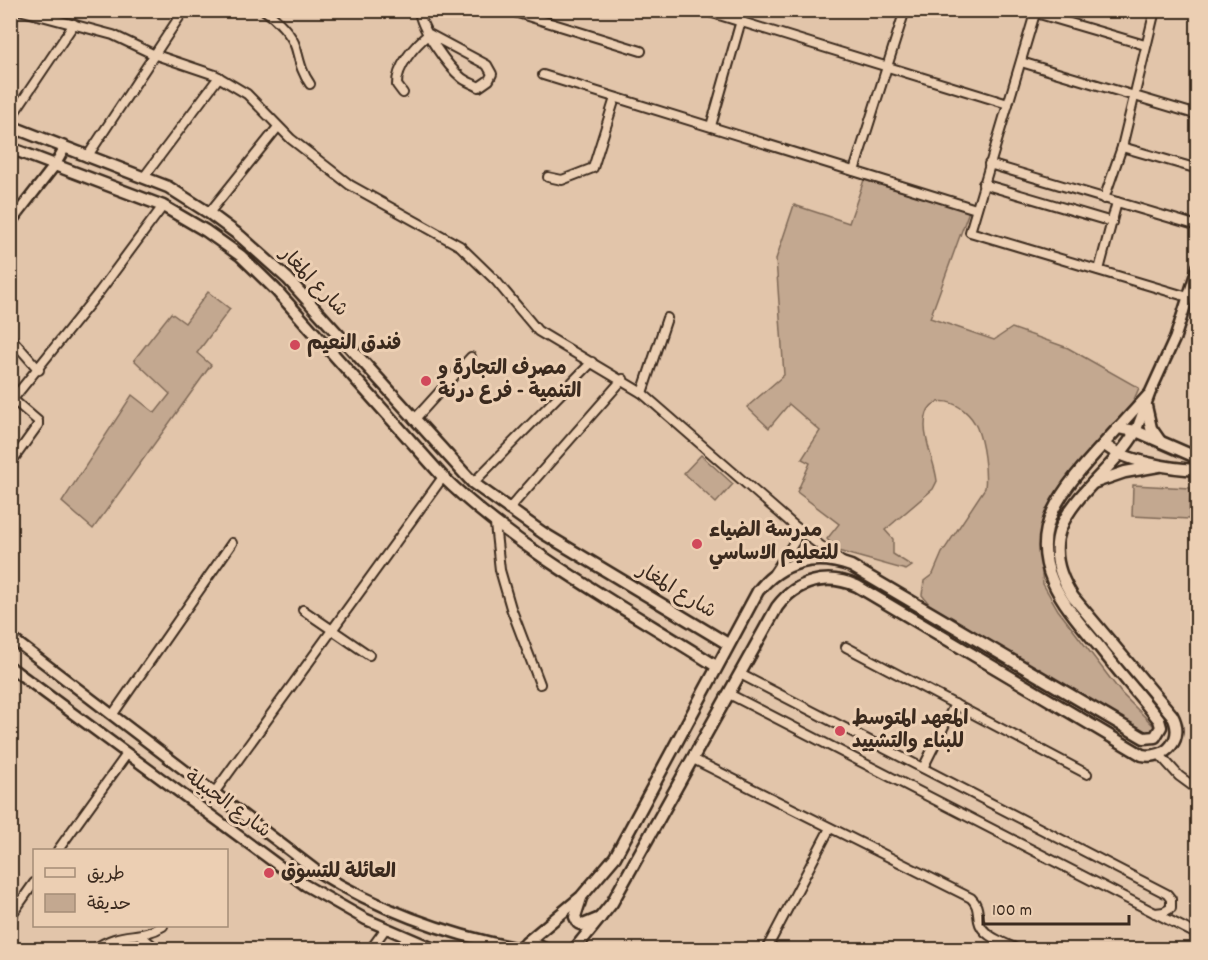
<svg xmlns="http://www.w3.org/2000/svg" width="1208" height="960" font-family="Dekko,'Playpen Sans Arabic',sans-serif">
<rect width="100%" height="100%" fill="#e2c5aa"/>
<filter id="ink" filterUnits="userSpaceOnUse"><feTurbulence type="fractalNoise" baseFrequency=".0167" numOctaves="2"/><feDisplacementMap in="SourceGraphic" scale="12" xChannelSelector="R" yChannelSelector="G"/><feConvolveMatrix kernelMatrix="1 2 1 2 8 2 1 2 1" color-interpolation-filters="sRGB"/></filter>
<g filter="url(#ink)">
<!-- green -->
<g fill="#c3a890" stroke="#7f6957" stroke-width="1.5">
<path d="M864,180L969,211L930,318L994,340L1012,328L1068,348L1139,388L1128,413L1073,474L1040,543L1041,565L1043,584L1058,610L1122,694L1158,730L1146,734L929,604L922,595L924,581L933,574L942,553L985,488C987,471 983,443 977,428C966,401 925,386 925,426C925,444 935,463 937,481L933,489L885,530L893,539V554L912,566L906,570L838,551L827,539L839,524L797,492L810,463L802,459L820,431L789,404L769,428L747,407L784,375L776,259L794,205L849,223Z"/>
<polygon points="208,292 230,309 197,353 211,365 93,529 62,502 132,395 155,413 170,394 134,360 171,313 185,323"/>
<polygon points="701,455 733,484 716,503 684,473"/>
<polygon points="1133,485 1190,488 1189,519 1132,516"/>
</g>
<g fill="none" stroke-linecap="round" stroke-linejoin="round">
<!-- minor casing -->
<g stroke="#3b2a1e" stroke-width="12">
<g id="minor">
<polyline points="19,10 113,35 153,54 215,75 247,94 291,139 350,185 460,246 496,281 538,331 642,393 797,528 842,562"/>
<path d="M264,10C276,18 292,34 296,48C300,62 301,71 310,84"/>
<polyline points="508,10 641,51"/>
<polyline points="703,10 1008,104"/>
<polyline points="1036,10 970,232 1188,297"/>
<polyline points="1036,13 1145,45"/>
<polyline points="1021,62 1198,115"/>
<polyline points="543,75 976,209"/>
<path d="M403,93L397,85C396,67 415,45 429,34L487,65L492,74L489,80L479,87C474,84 467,82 462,78C448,67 420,28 419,10"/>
<polyline points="10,119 74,24"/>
<polyline points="711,126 744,10"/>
<polyline points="1122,147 1198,169"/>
<polyline points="87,157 184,10"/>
<polyline points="989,164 1198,226"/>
<polyline points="854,171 905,10"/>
<polyline points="144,177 219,77"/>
<polyline points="548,177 562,180 593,168 615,98"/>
<polyline points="983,184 1112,222"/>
<polyline points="1104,199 1122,147 1155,10"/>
<polyline points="209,213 278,127"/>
<polyline points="1099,270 1117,202"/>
<polyline points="10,337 39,370"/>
<polyline points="642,393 667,318"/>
<polyline points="10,397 38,421 38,425 10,464"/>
<polyline points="13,399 100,291 163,206"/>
<polyline points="414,420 471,357"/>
<polyline points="473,483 592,362"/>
<polyline points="508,510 623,379"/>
<polyline points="495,524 500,570 511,608 540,684"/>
<polyline points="774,573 795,541 797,528"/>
<polyline points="303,610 369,655"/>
<polyline points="846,647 1087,774"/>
<polyline points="740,674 1167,894 1171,899 1171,908 1164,912 1155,913"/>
<polyline points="729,694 1198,935"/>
<polyline points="113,714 232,543"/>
<polyline points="1160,755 1179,776 1198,790"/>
<path d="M693,759L971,898C979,906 977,911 979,921C982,937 1006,943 1019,950"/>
<polyline points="923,768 955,704"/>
<polyline points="214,793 443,477"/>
<polyline points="58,850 127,754"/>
<polyline points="10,917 34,883"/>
<polyline points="140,935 158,950"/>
<path d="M93,950C121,929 139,941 163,926"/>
<polyline points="370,950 386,928"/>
<polyline points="766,950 830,828"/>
</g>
</g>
<!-- tertiary casing -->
<g stroke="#3b2a1e" stroke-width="14">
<g id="tertiary">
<polyline points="10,223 55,165 65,147"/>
<polyline points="1118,428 1148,395"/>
<polyline points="1136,431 1150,393 1175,338 1198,266"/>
<path d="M10,637L318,872C381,911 445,934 517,948"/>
<polyline points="10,667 305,885 365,919 437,950"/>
</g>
</g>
<!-- secondary casing -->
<g stroke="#3b2a1e" stroke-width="15">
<g id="secondary">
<polyline points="10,126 168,187 209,213 240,236 288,279 473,483 543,533 728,644"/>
<path d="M10,148L163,206L206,231L241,256L276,290L443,477C520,552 625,608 716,666"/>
<polyline points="1146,406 1151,428 1160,441"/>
<path d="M1104,444C1122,461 1173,469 1198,470"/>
<polyline points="1093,483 1125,472 1159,466"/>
<polyline points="581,898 575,917 578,923 583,925 600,918"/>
<path d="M526,943L581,897L615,857L758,591C782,561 816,553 851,566L1144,738L1155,737L1161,727L1159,720C1140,696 1120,673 1101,649C1068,609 1027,567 1053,511C1067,481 1096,453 1118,428L1136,431L1198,458"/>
<polyline points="515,950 532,943 547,950"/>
<path d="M574,950L612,903L777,607C797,580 827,573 857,586L1142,755C1167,760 1185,738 1172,715L1073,597C1022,519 1103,488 1136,431"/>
</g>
</g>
<!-- minor -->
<use href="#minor" stroke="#eccfb3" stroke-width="8"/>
<!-- tertiary -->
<use href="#tertiary" stroke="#eccfb3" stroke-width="9"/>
<!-- secondary -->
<use href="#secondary" stroke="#eccfb3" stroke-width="10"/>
</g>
</g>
<!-- markers -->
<g fill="#d1495b" stroke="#eccfb3" stroke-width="2">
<circle cx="295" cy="345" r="6"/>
<circle cx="426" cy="381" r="6"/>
<circle cx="697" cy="544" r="6"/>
<circle cx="840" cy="731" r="6"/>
<circle cx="269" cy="873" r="6"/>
</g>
<g text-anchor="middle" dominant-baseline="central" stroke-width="6" stroke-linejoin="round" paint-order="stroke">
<!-- street labels -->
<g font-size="20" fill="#3b2a1e" stroke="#eccfb3">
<text transform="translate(313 283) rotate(46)">شارع المغار</text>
<text transform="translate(676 592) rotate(31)">شارع المغار</text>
<text transform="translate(227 805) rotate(36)">شارع الجبيلة</text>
</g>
<!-- poi labels -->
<g font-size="20" font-weight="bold" fill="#3b2a1e" stroke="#eccfb3" text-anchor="start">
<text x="307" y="345">فندق النعيم</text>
<text x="438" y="370">مصرف التجارة و<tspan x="438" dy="23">التنمية - فرع درنة</tspan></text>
<text x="709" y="532">مدرسة الضياء<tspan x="709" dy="23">للتعليم الاساسي</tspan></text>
<text x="852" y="720">المعهد المتوسط<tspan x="852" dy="23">للبناء والتشييد</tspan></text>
<text x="281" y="873">العائلة للتسوق</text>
</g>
</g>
<!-- margin -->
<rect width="1208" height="960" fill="none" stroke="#eccfb3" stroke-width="36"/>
<rect x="18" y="18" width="1172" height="924" fill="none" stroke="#3b2a1e" stroke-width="2" filter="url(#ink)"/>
<!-- legend -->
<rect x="33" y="849" width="195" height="78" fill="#eccfb3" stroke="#a58d77" stroke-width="1.5"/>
<rect x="45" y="868" width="30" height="9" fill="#eccfb3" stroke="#a58d77" stroke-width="1.5"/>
<text x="87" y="879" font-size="18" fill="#3b2a1e">طريق</text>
<rect x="45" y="894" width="30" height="18" fill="#c3a890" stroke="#a58d77" stroke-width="1.5"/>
<text x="87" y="909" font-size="18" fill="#3b2a1e">حديقة</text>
<!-- scale -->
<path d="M983 915v9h146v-9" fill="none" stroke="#3b2a1e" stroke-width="3"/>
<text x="992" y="915" font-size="18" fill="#3b2a1e" stroke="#eccfb3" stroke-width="4.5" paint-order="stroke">100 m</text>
</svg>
